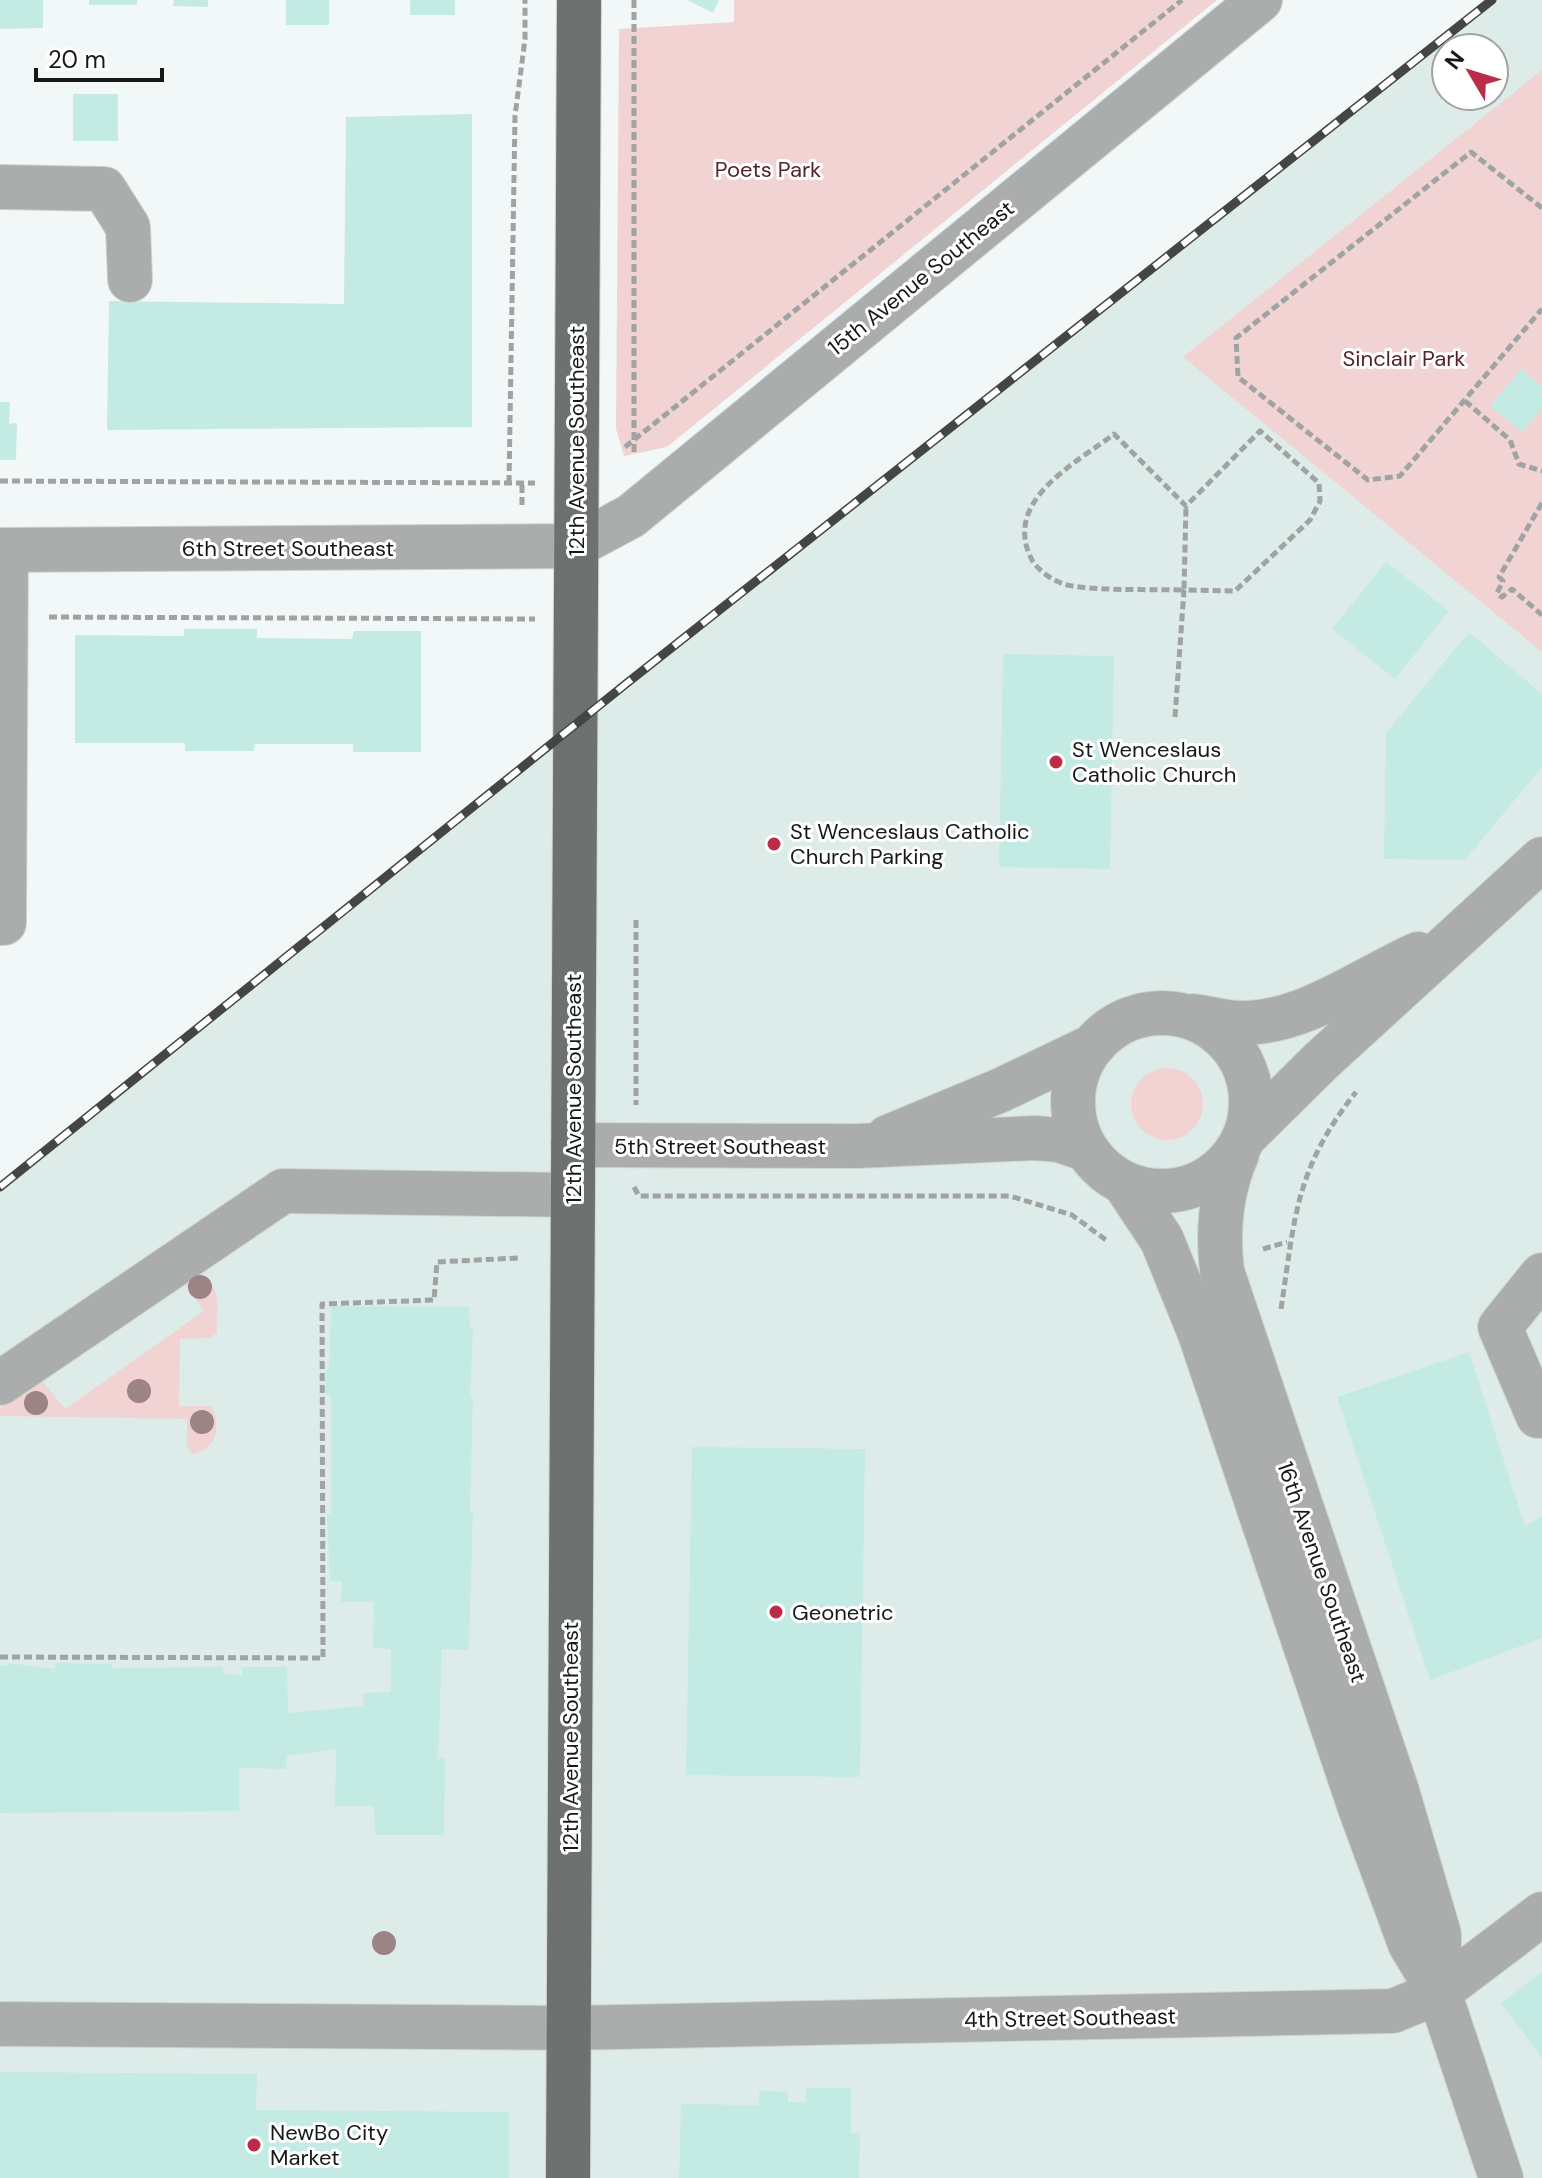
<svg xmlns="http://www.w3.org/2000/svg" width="1542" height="2178" font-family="'DM Sans',sans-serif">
<rect width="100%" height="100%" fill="#f2f8f7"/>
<!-- built -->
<path fill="#ddece9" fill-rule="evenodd" d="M1493,0H1542V2178H0V1184ZM1446,48H1494V96H1446Z"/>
<!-- green -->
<g fill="#f2d3d4">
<polygon points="734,0 1217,0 667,447 624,456 616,429 619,29 734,22"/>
<polygon points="1542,70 1542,652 1183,357"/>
<circle cx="1167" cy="1104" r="36"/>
<path d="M196,1274C224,1282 216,1309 217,1333L210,1338L180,1339L179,1406H211C222,1426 217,1449 193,1454L187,1448V1419L0,1416V1408L37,1382L44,1383L65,1409L204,1311L184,1283Z"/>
</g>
<!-- building -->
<g fill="#c4eae4">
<polygon points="0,0 43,0 43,28 0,29"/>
<rect x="89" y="0" width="48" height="5"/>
<polygon points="174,0 208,0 208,7 173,6"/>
<rect x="286" y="0" width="43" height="25"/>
<rect x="410" y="0" width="45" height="15"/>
<polygon points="687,0 719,0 713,13"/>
<rect x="73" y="94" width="45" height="47"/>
<polygon points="472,114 472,427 107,430 109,301 344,304 346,117"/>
<polygon points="1521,369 1542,386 1542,408 1522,432 1490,406"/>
<polygon points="0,402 10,402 9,424 17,423 16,460 0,460"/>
<polygon points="1386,562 1449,611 1395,679 1332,629"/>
<polygon points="184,629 257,629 257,638 352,639 354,631 421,631 421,752 353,752 353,744 255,744 254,751 185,751 185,743 75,743 75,635 184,636"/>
<polygon points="1469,632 1542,694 1542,767 1465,860 1384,859 1386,733"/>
<polygon points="1003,654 1114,656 1110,869 999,867"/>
<polygon points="331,1306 469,1307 470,1328 473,1328 470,1398 473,1397 470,1512 473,1512 469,1650 442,1649 438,1759 445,1758 444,1835 375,1835 374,1806 335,1806 336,1749 287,1756 286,1769 239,1768 239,1811 0,1813 0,1666 8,1666 8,1663 55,1669 55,1663 112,1664 111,1668 223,1667 223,1674 242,1675 242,1667 287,1667 288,1713 363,1706 363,1693 391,1692 391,1649 373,1648 374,1602 341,1602 342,1581 330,1581 327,1514 331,1514 331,1395 326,1395 325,1370 329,1370"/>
<polygon points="1469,1352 1525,1526 1542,1516 1542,1638 1430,1680 1337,1397"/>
<polygon points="692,1447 865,1449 860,1777 686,1775"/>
<polygon points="1542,1972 1542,2058 1501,2003"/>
<polygon points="0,2072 257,2074 256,2110 509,2112 509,2178 0,2178"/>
<polygon points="806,2088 851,2088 851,2133 860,2133 859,2178 679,2178 681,2104 759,2105 759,2091 788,2092 788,2102 806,2102"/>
</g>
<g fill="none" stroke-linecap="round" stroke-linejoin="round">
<!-- minor casing -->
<g stroke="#cfd4d3" stroke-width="46">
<g id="minor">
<polyline points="0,187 104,189 128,227 130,280"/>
<polyline points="0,550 575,546 631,516 1260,0"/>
<polyline points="0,923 4,923 6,550"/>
<circle cx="1162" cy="1102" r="89"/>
<path d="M1194,1016C1210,1018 1228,1024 1244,1023C1306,1022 1362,979 1418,954"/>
<polyline points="1245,1136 1321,1061 1542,859"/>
<polyline points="888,1137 1001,1090 1093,1046"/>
<polyline points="573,1145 858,1146 1035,1138 1059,1140 1085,1149"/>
<path d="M1237,1154C1221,1191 1217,1230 1222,1271L1397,1791L1439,1934V1985"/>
<polyline points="1125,1184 1162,1240 1200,1334 1360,1808 1410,1944 1439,1992 1501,2178"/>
<polyline points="1542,1275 1500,1327 1538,1416 1542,1414"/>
<polyline points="0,1383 283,1191 572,1195"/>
<polyline points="0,2024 569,2028 1393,2011 1439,1992 1542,1914"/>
</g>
</g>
<!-- major casing -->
<g stroke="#cfd4d3" stroke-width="46">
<polyline id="major" points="568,2178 579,0"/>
</g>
<!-- path -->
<g stroke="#9fa3a3" stroke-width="5" stroke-dasharray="8 4" stroke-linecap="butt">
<polyline points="1542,208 1471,152 1236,338 1238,377 1368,480 1400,476 1542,309"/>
<polyline points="1465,401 1510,440 1519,464 1542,471"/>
<polyline points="625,447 1182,0"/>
<polyline points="634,452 634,0"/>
<polyline points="0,481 535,483"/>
<polyline points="509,483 515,116 525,39 525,0"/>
<polyline points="1542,503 1499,577 1503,581 1497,593 1502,597 1512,589 1542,615"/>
<polyline points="522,505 522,483"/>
<polyline points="49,617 535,619"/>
<path d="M1175,717L1184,590L1235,591L1310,520L1320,501L1319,483L1260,431L1186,506L1114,434C1075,464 1001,501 1032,560C1039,572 1057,584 1072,586C1108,591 1147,589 1184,590L1186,506"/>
<polyline points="636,920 636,1105"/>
<polyline points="634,1187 639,1196 1010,1196 1072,1215 1106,1240"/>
<polyline points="1263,1249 1287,1242"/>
<path d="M1281,1309C1295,1217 1295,1169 1356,1092"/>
<polyline points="0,1657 323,1658 322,1304 434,1300 437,1262 518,1258"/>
</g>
<!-- minor -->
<use href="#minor" stroke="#abadad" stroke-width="44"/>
<!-- major -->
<use href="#major" stroke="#6d7170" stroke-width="44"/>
<!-- rail casing -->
<g stroke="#444645" stroke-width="9">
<polyline id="rail" points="0,1187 627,683 1492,0"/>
</g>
<!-- rail -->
<use href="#rail" stroke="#fff" stroke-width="6" stroke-dasharray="18" stroke-linecap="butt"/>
</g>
<!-- trees -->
<g fill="#9b8386">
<circle cx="200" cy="1287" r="12"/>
<circle cx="139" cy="1391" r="12"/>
<circle cx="36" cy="1403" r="12"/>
<circle cx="202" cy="1422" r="12"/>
<circle cx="384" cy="1943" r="12"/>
</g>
<!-- markers -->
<g fill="#bc2b47" stroke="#fff" stroke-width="3">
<circle cx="1056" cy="762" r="8"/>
<circle cx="774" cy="844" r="8"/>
<circle cx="776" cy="1612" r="8"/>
<circle cx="254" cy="2145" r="8"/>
</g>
<g text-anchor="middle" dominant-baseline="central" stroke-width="6" stroke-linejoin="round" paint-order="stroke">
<!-- park labels -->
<g font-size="22" fill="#532429" stroke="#fff">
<text x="768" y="169">Poets Park</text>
<text x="1404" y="358">Sinclair Park</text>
</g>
<!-- street labels -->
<g font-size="22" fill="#171818" stroke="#fff">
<text transform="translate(921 278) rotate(-39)">15th Avenue Southeast</text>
<text transform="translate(576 441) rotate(-90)">12th Avenue Southeast</text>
<text x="288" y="548">6th Street Southeast</text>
<text transform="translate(573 1089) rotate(-90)">12th Avenue Southeast</text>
<text x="720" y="1146">5th Street Southeast</text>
<text transform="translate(1322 1572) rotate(71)">16th Avenue Southeast</text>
<text transform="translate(570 1737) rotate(-90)">12th Avenue Southeast</text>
<text transform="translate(1070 2018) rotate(-1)">4th Street Southeast</text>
</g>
<!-- poi labels -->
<g font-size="22" fill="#171818" stroke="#fff" text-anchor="start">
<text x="1072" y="749">St Wenceslaus<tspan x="1072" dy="25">Catholic Church</tspan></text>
<text x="790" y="831">St Wenceslaus Catholic<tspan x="790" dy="25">Church Parking</tspan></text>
<text x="792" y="1612">Geonetric</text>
<text x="270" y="2132">NewBo City<tspan x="270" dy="25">Market</tspan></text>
</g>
</g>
<!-- north arrow -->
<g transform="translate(1470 72) rotate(308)"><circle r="38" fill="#ffffff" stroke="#a2a3a3" stroke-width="2"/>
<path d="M0-6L14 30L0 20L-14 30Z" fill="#bc2b47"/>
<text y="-12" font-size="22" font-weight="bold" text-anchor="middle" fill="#171818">N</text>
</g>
<!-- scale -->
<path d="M36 68v12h126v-12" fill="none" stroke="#171818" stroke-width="4"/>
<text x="48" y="68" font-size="24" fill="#171818" stroke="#ffffff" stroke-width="6" paint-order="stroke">20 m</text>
</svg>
